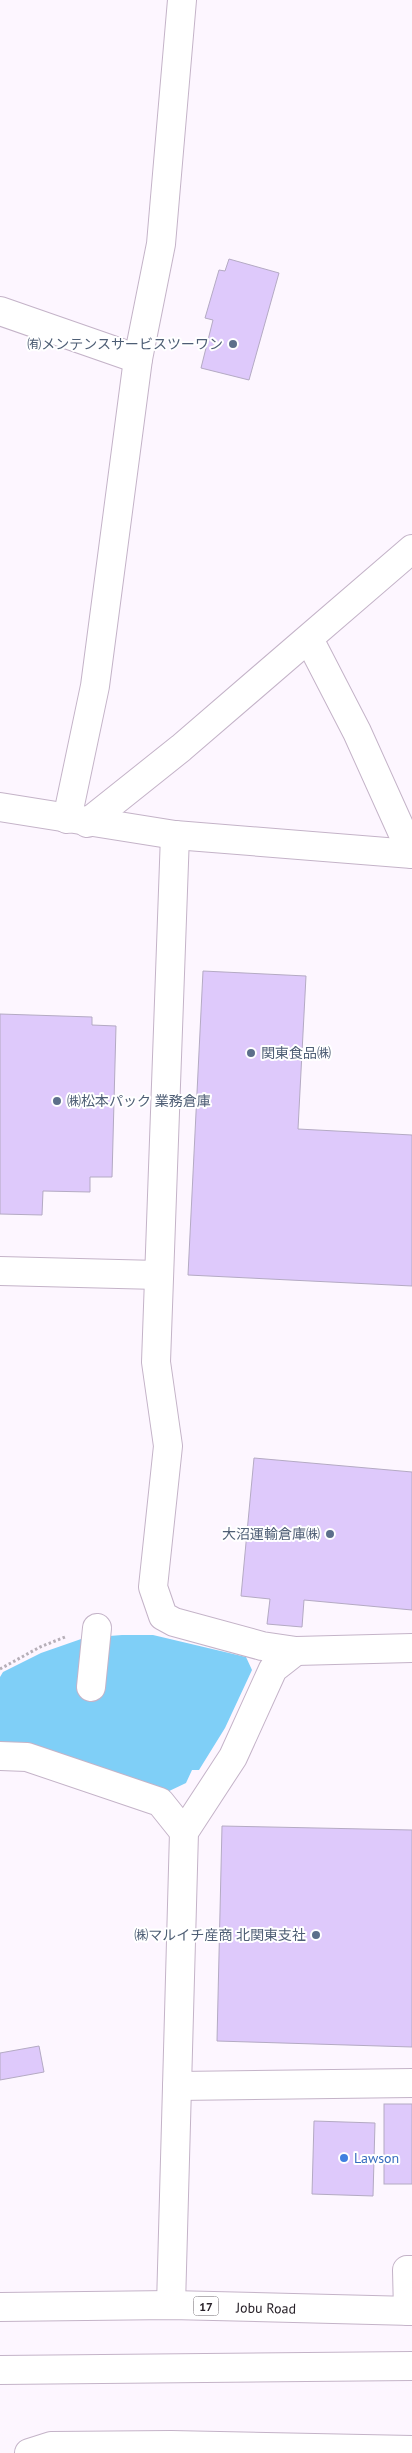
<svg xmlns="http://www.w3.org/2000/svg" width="412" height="2453" font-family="'PT Sans','Noto Sans JP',sans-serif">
<rect width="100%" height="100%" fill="#fdf6ff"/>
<!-- water -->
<polygon fill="#7fcff7" points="122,1635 153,1635 246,1657 252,1670 225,1728 199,1770 192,1770 186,1783 165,1793 27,1743 0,1742 0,1677 3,1672 41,1653 84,1638"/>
<!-- building -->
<g fill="#dec9fb" stroke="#b4aac3">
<polygon points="229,259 279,273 249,380 201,368 213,320 205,318 219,270 225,271"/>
<polygon points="203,971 306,976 298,1129 412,1135 412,1286 188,1275"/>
<polygon points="0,1014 92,1017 92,1025 116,1026 112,1177 90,1177 90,1192 43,1191 42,1215 0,1214"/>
<polygon points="254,1458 412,1472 412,1610 304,1600 302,1627 267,1624 270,1599 241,1596"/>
<polygon points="222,1826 412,1830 412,2047 217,2041"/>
<polygon points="39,2046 44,2072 0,2080 0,2053"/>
<rect x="384" y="2104" width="28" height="80"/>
<polygon points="314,2121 375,2123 373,2196 312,2194"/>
</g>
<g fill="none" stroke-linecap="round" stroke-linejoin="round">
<!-- minor casing -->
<g stroke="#c4b3c8" stroke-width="30">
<g id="minor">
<polyline points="0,311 138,359"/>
<polyline points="309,639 357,732 412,854"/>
<polyline points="0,807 175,835 412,854"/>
<polyline points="67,819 95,686 138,359 161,244 182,0"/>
<polyline points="87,823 181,748 412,549"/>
<polyline points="175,835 156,1362 168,1446 153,1587 163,1616 174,1622 262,1646 296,1651 412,1648"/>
<polyline points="0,1271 158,1275"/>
<polyline points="91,1687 97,1628"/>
<polyline points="0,1756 27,1757 160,1802 184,1832"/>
<polyline points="177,2086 412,2083"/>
<polyline points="171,2305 184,1832 233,1757 273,1669 296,1651"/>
<polyline points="408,2311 407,2270 412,2270"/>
<polyline points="29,2453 51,2446 171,2445 412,2450"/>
</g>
</g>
<!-- trunk casing -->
<g stroke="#c4b3c8" stroke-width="30">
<g id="trunk">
<polyline points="0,2307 171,2305 412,2311"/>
<polyline points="0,2370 412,2366"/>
</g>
</g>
<!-- path -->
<polyline stroke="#b6afb8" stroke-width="3" stroke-dasharray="2.5 2.5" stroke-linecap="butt" points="0,1669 40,1647 65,1637"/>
<!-- minor -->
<use href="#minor" stroke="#fff" stroke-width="28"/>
<!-- trunk -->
<use href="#trunk" stroke="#fff" stroke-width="28"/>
</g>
<!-- markers -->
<g fill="#5c6f8a" stroke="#fff" stroke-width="2">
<circle cx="233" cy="344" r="5"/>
<circle cx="251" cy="1053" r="5"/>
<circle cx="57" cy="1101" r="5"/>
<circle cx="330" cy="1534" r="5"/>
<circle cx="316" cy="1935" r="5"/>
</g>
<circle fill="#3f7fe0" stroke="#fff" stroke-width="2" cx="344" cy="2158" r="5"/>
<g text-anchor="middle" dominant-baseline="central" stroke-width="4" stroke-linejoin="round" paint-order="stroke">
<!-- shield labels -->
<rect fill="#fff" stroke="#686368" stroke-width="1" x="193.5" y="2296.5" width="25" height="19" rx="4"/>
<g font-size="12" font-weight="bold" fill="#272028">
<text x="206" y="2306">17</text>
</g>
<!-- service labels -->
<g font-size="14" fill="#4e5e75" stroke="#fff" text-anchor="end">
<text x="223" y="344">㈲メンテンスサービスツーワン</text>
<text x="261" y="1053" text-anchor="start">関東食品㈱</text>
<text x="67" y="1101" text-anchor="start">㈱松本パック 業務倉庫</text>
<text x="320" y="1534">大沼運輸倉庫㈱</text>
<text x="306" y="1935">㈱マルイチ産商 北関東支社</text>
</g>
<!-- shop labels -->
<g font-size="14" fill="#366cbe" stroke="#fff" text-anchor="start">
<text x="354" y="2158">Lawson</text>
</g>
<!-- street labels -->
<g font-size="14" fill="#272028" stroke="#fff">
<text transform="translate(266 2308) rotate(1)">Jobu Road</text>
</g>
</g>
</svg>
